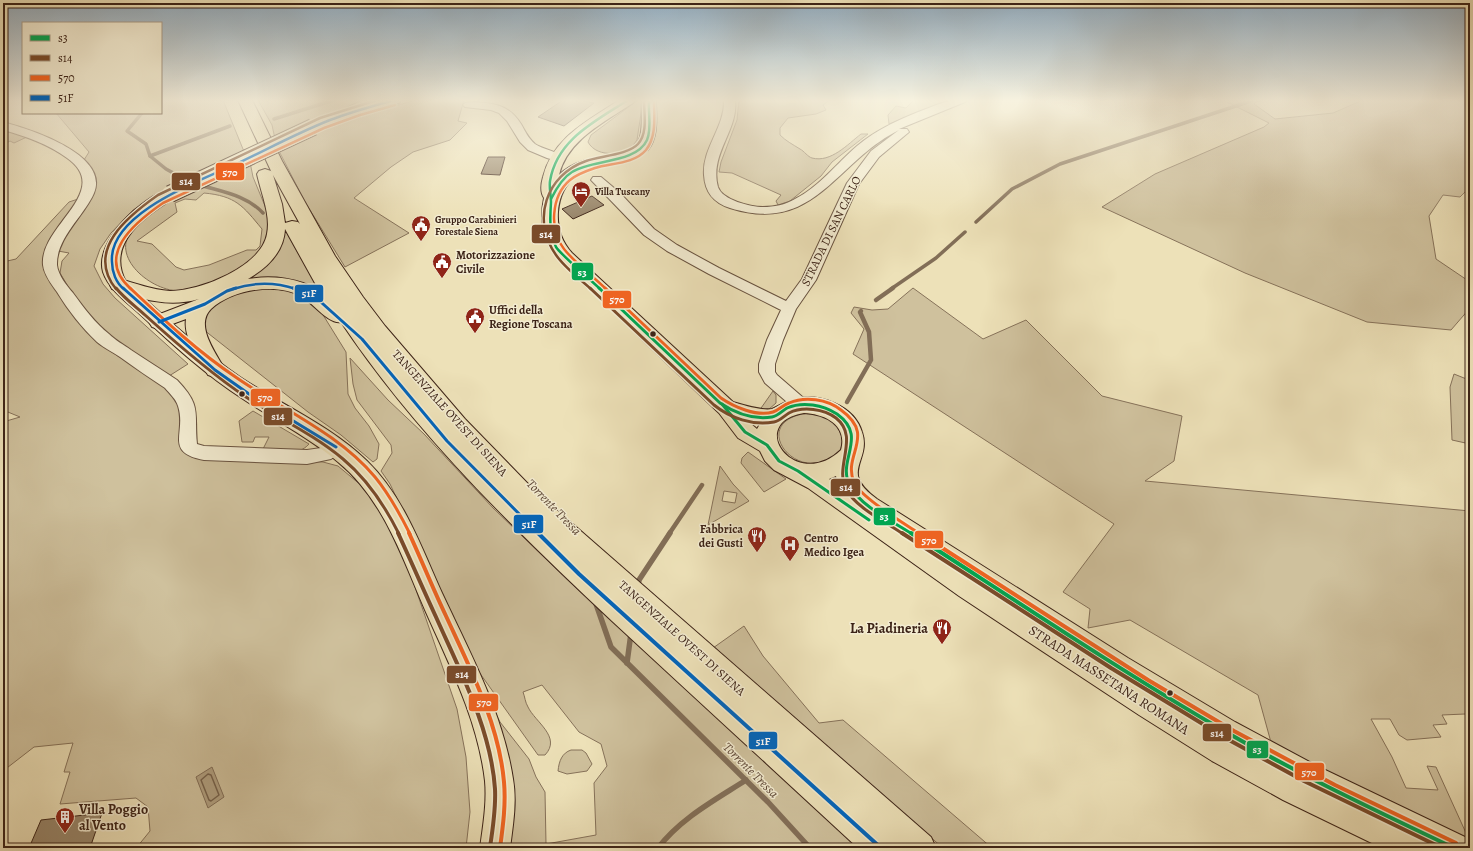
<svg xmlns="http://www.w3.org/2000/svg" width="1473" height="851" font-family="Alegreya,serif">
<rect width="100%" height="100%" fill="#ede1b8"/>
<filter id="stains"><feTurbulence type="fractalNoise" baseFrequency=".005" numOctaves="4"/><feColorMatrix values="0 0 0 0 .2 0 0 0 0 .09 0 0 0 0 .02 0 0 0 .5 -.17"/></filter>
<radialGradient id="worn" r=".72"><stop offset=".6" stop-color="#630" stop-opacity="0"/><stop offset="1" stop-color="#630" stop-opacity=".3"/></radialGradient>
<!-- green -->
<g fill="#cfc19d" stroke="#86725a" fill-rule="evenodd">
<polygon points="161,100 223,100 245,154 149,200 133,210 111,233 100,249 94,266 103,284 115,298 188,364 169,376 103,332 70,290 60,273 62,261 69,253 58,251 62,240 91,195 84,160 89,152 56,113 161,113"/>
<polygon points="258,100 369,100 275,139 272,125"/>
<polygon points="416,100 464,100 458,121 467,123 450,140 413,152 391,167 354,198 409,233 345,267 305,202 278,149 328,126 348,119"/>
<path d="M638,100H643L637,140C628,156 597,159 588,142L591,135Z"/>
<path d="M739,100H830L823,105L826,110L816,114L788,118L780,128V135C786,141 792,144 800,149C804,151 808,157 812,158C831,163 848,144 861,134H868L832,162L821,176L790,201L778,205L776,201L781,195L732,173L719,172L721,162L737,120Z"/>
<polygon points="914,100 949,100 889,124 888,115 896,106 906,108"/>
<polygon points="1223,100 1271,100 1256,102 1254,104 1275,119 1333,113 1363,100 1470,100 1470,187 1460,197 1443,195 1429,216 1436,259 1470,282 1470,308 1451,330 1367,322 1245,273 1102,207 1155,174 1264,127 1269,123"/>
<polygon points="3,129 29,136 14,143 10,141 3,145"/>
<path d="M250,162L253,177L272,223L261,256C236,271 211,289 181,291C152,292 108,257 133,228C158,200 215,179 250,162ZM204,193C236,196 243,206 262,229L260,246L256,250H247L209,265L184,270L176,267L152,244L137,241L177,212L175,203L185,199L196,200Z"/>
<polygon points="81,198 46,256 89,333 98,343 166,387 185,410 189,453 323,462 338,466 362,486 373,498 403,552 457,709 466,757 470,812 466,848 137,847 150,831 148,807 136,798 60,804 70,772 64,772 73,743 34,747 3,771 3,422 20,417 3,410 3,262 16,259 69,202"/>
<polygon points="284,228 319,290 249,281 246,277"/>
<polygon points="258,286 300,293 320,310 346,352 348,394 355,408 369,426 379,444 377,459 373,462 341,435 308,412 204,330 201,314 211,303"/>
<polygon points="913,288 983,339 1026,320 1102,396 1182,416 1174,461 1145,481 1470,511 1470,720 1465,714 1442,715 1447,724 1433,725 1441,737 1407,740 1399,735 1390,719 1371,719 1392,757 1406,788 1438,790 1427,766 1436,767 1466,833 1465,840 1272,746 1258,695 1130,620 1088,628 1090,609 1063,592 1114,524 853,354 864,329 851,313 854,307 872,310 888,309"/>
<path d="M350,358L388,400L424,434L493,508L572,584L860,848H508L491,704L500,722L529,759L536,777L545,792L546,844L596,835L594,783L607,766L601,744L579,732L542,685L523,692C525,697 525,702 528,707C535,722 562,737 545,755H538L479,672L390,484L381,471L392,453L391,445L357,400L353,384Z"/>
<polygon points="1454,374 1469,380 1470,444 1452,440 1450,387"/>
<polygon points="773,391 776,395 776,403 768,410 759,411"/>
<path d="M253,411L309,444C298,457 278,451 263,449L269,437H255L253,442H242L239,421Z"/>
<path d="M809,413C818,414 827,417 834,422C837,424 838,427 839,430C845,441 843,451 832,458C792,482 748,420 809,413Z"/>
<polygon points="748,452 786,479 764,492 741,463 742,458"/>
<path d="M720,466L733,484L749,501L708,525ZM724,491L737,493L735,503L722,501Z"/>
<polygon points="744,626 763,656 819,723 843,720 992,848 943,848 713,648"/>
<path d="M571,750H582L586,753L592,764L587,771L567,774L558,771C559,761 562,753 571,750Z"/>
</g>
<!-- water -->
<polygon fill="#b1a081" stroke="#826e57" points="212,767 224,797 208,808 196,777"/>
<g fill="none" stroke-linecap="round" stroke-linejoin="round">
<!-- shore -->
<polygon stroke="#76624c" stroke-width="1.5" points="208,774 211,775 219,795 211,801 209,800 201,780"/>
<!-- stream-far2 -->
<g stroke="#826e57" stroke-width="3.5">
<polyline points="142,113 127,131 146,144 150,156 166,169 188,181"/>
<polyline points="274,119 334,100"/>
<polyline points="150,156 230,126"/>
<path d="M200,185C223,192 246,195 263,213"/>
<polyline points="976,222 1012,189 1060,164 1254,100"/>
<polyline points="891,289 936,258 965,232"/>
</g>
<!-- stream-far1 -->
<g stroke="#826e57" stroke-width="4.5">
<polyline points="876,300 893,288"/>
<polyline points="847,402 871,360 869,332 860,312 861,311"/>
<polyline points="669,534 702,485"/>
</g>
<!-- stream -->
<g stroke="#826e57" stroke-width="5.5">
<polyline points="638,587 639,580 670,533"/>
<polyline points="595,601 611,647 768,802 810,848"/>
<polyline points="627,663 631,633"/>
<path d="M658,848C681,818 715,800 746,780"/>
</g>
</g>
<!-- building -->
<g fill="#98866b" stroke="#3c2317">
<polygon points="563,100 581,100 594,103 564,126 538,117"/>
<polygon points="488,157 505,157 500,175 481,174"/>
<polygon points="592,196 604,205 573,219 562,209"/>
<polygon points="102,813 90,848 29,848 41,820"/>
</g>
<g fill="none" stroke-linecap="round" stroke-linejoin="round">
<!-- minor casing -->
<g stroke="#68523f" stroke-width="2">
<g id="minor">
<path d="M724,100H735C739,130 709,154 718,187C722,200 751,207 763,207C774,207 785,205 795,199C819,187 837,163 857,146C877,129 902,118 926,109C940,104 952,98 967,100L965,102L899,129H907L909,132L879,157L859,184L816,280L796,309L783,340L775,364V372L777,375L807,401L809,405L807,409L801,411L795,409L765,383L759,372V364L767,340L781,310L709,274L667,251L644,235L591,180L593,177H601L620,193L654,229L677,245L719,268L786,301L802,279L847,183L871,151L899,130C835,162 815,235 730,208C714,203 705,193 704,175C702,148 725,127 724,100Z"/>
<path d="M469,102C491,103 508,103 521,124C525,131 528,138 535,144C542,149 559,152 563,157L561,160L557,161L547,158L528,150L520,142L507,121L499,113L491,110L465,107L463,105L465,103Z"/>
<path d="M3,122C29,129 110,154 94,193C85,215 56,238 57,265C58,275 67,286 73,293C84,308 95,323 109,334C115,340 124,345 131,350C146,360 162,370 177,380C202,406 194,412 197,444L204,446L307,450L321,448L336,440L342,442L345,447L342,452L331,459L307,464L204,460C163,452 187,433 178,406C176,399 170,394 165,388C150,378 135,368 120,357C113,352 104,348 97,342C82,328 68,310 57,292C52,285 44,275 43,265C39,226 114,191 67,158C48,144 25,136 3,130Z"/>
</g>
</g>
<!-- major casing -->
<g stroke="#3c2317" stroke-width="2">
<g id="major">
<polygon points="380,100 401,100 399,103 363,113 318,130 313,131 308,130 306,127 308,124 353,107"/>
<path d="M619,100H635L633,103C605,122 567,140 559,175C566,168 574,164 583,161C600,156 634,158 640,137C643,125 641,112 642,100H656C656,117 659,136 648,150C642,156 634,159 626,161C593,169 562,169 558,212C557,228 561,241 572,253L733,402C743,405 762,411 772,409C779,406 786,401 794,399C819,393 854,405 862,432C872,462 838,471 877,499L1128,658L1235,722L1319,767L1465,837L1469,848H1382L1283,800L1212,761L1139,715L959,596L808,488L774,470L765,461L760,451L738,438L719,413L560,261C543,242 539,223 544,198C540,192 541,184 543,177C553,137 588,121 619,100ZM804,413C825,414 848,425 841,450C796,493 744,423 804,413ZM750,423L760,424L757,429ZM836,476L838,485L829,479Z"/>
<path d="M170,189L176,191L178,194L176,197C146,215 105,243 126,282C163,315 199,349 240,377C282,405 331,426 367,461C404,497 421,547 442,593C470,653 503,713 513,779C517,802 513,825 510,848H480C483,826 487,803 485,781C478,720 449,664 425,610C402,557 384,500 338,462C309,437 274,420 243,399C206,375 174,346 142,316C128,303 109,290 103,272C94,241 143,196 170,189Z"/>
</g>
</g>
<!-- highway casing -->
<g stroke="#3c2317" stroke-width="2">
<g id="highway">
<path d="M238,100H252L282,161L335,256L363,297L385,326L465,419L535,491L931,837L936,848H858C776,772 694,697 612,621C514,529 416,434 341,322C329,325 312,302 301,296C275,282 232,290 211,309C194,326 217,354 225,370L222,375L215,377L208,375C199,359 183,338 186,319L159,329L152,327L149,322L152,317L199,299C168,308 141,299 112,289L110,285L112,281L119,279C136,283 152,290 170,291C200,291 261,267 267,234C271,215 261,193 257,174L259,171L265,169L271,171L272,173ZM273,175L300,224L298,222L292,221L285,223L282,204ZM285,229L316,285L320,291C300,278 272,275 248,279C267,268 284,252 285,229Z"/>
<path d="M363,100H380L378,103C367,109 353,120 341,117L339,114L341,111Z"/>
</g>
</g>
<!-- minor -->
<use href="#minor" fill="#f3ecd1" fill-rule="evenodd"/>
<!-- major -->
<use href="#major" fill="#ede1b8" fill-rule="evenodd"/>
<!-- highway -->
<use href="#highway" fill="#ede1b8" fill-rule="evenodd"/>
<!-- major-bridge casing -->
<g stroke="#3c2317" stroke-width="18" stroke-linecap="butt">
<polyline id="major-bridge" points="170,194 313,127"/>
</g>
<!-- major-bridge -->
<use href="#major-bridge" stroke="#ede1b8" stroke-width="16"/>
<!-- bus-1-far2 casing -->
<g stroke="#f3ecd1" stroke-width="5">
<g id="bus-1-far2">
<path d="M551,199C556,189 562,178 572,172C591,159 636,164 647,140C652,129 648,112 649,100"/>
<path d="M600,289C591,280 562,256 556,247C549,232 550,217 551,202C551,194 549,188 550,181C557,139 596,121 628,100"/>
</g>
</g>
<!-- bus-1-far1 casing -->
<g stroke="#f3ecd1" stroke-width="6">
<g id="bus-1-far1">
<path d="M599,288L720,403C735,413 753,420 772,417C778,416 782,411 787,408C803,401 823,405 837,414C869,437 836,460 850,486C860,506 894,522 912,534"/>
<polyline points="722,404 745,432 767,445 779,461 798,471 869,520"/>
</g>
</g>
<!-- bus-1 casing -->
<g stroke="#f3ecd1" stroke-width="7">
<path id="bus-1" d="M911,533C1015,600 1119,670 1226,732C1300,775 1377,811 1454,848"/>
</g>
<!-- bus-2-far2 casing -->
<g stroke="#f3ecd1" stroke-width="5">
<g id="bus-2-far2">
<path d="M116,289C85,250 128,216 158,195L320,118L377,100"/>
<path d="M591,289C580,279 565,268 556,255C531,220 546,175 586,161C599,156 628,155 638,144C648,133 644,114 644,100"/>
</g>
</g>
<!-- bus-2-far1 casing -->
<g stroke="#f3ecd1" stroke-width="6">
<g id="bus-2-far1">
<path d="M116,288C124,298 135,306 145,315C177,344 210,373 246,397C278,418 313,434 343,459C367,479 385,506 399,534"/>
<path d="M590,288L714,405C730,418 753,426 774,422C780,421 784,416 789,413C803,406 824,409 836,418C860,437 834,466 846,489C856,508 886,522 903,534"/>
</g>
</g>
<!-- bus-2 casing -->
<g stroke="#f3ecd1" stroke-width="7">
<g id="bus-2">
<path d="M398,533C411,561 423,589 436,617C460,671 491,729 495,789C496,809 493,828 490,847"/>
<polyline points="902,533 1111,668 1229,740 1304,781 1442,848"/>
</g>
</g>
<!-- bus-3-far2 casing -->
<g stroke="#f3ecd1" stroke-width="5">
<g id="bus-3-far2">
<path d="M131,289C94,256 134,223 163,203L324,128L360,115L395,105"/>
<path d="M606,289C593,276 576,264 564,249C549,230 551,196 570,180C577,174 586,171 595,168C611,163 634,164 646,150C657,136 654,116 654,100"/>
</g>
</g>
<!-- bus-3-far1 casing -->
<g stroke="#f3ecd1" stroke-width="6">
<g id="bus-3-far1">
<path d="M130,288C164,320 198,352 237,378C283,410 338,433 375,477C389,494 400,514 410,534"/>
<path d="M605,288L721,398C734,407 757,417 773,412C779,410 783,405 789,403C805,396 827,399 841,410C877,436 842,455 854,482C860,497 905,524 920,534"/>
</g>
</g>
<!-- bus-3 casing -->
<g stroke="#f3ecd1" stroke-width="7">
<g id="bus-3">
<path d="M409,533C422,561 433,589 446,616C470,668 499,724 504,782C506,804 503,826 500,848"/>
<polyline points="919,533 1148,680 1234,731 1335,785 1456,843"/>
</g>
</g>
<!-- bus-4-far2 casing -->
<g stroke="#f3ecd1" stroke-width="5">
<g id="bus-4-far2">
<path d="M124,289C116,283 112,272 112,262C108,214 199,181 234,165C266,150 297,133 330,120C351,112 373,106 394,100"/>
<path d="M233,289C254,282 275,282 296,289"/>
</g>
</g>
<!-- bus-4-far1 casing -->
<g stroke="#f3ecd1" stroke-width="6">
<g id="bus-4-far1">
<polyline points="123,288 215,370 249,394 336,447"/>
<polyline points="293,288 313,295 362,339 447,441 539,534"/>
<polyline points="159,322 205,304 227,291 236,288"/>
</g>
</g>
<!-- bus-4 casing -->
<g stroke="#f3ecd1" stroke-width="7">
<polyline id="bus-4" points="538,533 579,574 881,848"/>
</g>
<!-- bus-1-far2 -->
<use href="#bus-1-far2" stroke="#00a651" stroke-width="2.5"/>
<!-- bus-1-far1 -->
<use href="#bus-1-far1" stroke="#00a651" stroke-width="3"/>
<!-- bus-1 -->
<use href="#bus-1" stroke="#00a651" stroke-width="4"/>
<!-- bus-2-far2 -->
<use href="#bus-2-far2" stroke="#7a4b2a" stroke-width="2.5"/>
<!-- bus-2-far1 -->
<use href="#bus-2-far1" stroke="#7a4b2a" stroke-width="3"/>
<!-- bus-2 -->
<use href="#bus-2" stroke="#7a4b2a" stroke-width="4"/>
<!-- bus-3-far2 -->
<use href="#bus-3-far2" stroke="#f26522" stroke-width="2.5"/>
<!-- bus-3-far1 -->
<use href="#bus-3-far1" stroke="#f26522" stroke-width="3"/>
<!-- bus-3 -->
<use href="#bus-3" stroke="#f26522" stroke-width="4"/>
<!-- bus-4-far2 -->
<use href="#bus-4-far2" stroke="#0065bd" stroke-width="2.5"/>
<!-- bus-4-far1 -->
<use href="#bus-4-far1" stroke="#0065bd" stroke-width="3"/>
<!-- bus-4 -->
<use href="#bus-4" stroke="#0065bd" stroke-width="4"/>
</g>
<!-- sky -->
<linearGradient id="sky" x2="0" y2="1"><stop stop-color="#92acbf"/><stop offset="0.46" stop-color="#f7f2df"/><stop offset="1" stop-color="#f7f2df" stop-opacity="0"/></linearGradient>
<rect width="1473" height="219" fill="url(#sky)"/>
<!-- icons -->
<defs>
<g id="hotel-pin" transform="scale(1)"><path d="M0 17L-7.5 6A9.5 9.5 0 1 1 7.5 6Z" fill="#8f2418" stroke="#f3ecd1"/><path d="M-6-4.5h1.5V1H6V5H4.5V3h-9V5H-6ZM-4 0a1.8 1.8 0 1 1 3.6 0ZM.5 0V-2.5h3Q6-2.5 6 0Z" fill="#fff"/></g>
<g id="civic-pin" transform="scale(1)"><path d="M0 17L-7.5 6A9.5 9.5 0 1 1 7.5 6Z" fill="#8f2418" stroke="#f3ecd1"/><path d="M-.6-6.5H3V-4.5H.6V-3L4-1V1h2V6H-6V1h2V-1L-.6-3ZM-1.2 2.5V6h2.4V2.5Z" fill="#fff"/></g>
<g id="restaurant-pin" transform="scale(1)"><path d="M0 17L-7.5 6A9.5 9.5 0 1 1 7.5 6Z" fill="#8f2418" stroke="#f3ecd1"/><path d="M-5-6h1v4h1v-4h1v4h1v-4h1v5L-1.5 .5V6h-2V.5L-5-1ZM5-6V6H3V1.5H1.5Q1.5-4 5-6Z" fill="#fff"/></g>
<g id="hospital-pin" transform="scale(1)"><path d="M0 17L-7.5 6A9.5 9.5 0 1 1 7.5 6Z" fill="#8f2418" stroke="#f3ecd1"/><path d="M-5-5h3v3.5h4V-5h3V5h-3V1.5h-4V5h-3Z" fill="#fff"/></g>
<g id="building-pin" transform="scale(1)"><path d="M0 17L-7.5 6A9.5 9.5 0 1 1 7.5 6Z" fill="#8f2418" stroke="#f3ecd1"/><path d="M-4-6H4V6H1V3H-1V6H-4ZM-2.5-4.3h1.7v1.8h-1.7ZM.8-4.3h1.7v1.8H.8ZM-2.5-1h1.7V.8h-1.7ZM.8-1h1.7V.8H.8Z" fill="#fff"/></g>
</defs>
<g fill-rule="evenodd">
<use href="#hotel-pin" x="581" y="191"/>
<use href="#civic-pin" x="421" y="225"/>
<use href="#civic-pin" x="442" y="262"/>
<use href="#civic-pin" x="475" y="317"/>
<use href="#restaurant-pin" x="757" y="536"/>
<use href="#hospital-pin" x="790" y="545"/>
<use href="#restaurant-pin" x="942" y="628"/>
<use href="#building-pin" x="65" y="817"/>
</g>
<!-- markers -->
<g fill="#3c2317" stroke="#f3ecd1" stroke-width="1.5">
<circle cx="653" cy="334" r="3.5"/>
<circle cx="242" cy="394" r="3.5"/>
<circle cx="1170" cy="693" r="3.5"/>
</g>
<g text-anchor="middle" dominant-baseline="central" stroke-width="3" stroke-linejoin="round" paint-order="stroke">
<!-- far-poi labels -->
<g font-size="10" font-weight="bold" fill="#3c2317" stroke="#f3ecd1" text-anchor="start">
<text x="595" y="191">Villa Tuscany</text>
<text x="435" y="219">Gruppo Carabinieri<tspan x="435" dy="12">Forestale Siena</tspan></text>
</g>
<!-- street labels -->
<g font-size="12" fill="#3c2317" stroke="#f3ecd1">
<text transform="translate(831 231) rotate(-64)">STRADA DI SAN CARLO</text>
<text transform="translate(450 413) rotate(48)">TANGENZIALE OVEST DI SIENA</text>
<text transform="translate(682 638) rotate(42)">TANGENZIALE OVEST DI SIENA</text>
</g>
<!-- poi labels -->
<g font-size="12" font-weight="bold" fill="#3c2317" stroke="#f3ecd1" text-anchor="start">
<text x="456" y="255">Motorizzazione<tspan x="456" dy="14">Civile</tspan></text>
<text x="489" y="310">Uffici della<tspan x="489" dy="14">Regione Toscana</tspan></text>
<text x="743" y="529" text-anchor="end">Fabbrica<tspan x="743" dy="14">dei Gusti</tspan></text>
<text x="804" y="538">Centro<tspan x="804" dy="14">Medico Igea</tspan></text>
</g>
<!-- water labels -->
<g font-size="13" font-style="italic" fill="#5f4837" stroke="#f3ecd1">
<text transform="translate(554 507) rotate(46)">Torrente Tressa</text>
<text transform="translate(751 770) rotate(45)">Torrente Tressa</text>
</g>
<!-- near-poi labels -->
<g font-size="14" font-weight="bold" fill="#3c2317" stroke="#f3ecd1" text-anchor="end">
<text x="928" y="628">La Piadineria</text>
<text x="79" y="809" text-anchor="start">Villa Poggio<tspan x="79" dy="16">al Vento</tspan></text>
</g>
<!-- near-street labels -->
<g font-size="14" fill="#3c2317" stroke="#f3ecd1">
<text transform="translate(1109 680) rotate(33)">STRADA MASSETANA ROMANA</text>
</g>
</g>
<g stroke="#f3ecd1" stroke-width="1.5">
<rect x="215" y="162" width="30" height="19" rx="4" fill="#f26522"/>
<rect x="171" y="172" width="30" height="19" rx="4" fill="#7a4b2a"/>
<rect x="531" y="224" width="30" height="20" rx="4" fill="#7a4b2a"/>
<rect x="571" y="262" width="23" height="19" rx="4" fill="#00a651"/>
<rect x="294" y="284" width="30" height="19" rx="4" fill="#0065bd"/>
<rect x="602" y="290" width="30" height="19" rx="4" fill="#f26522"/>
<rect x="250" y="388" width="31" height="19" rx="4" fill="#f26522"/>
<rect x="263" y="407" width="30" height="19" rx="4" fill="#7a4b2a"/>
<rect x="830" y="478" width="31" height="19" rx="4" fill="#7a4b2a"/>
<rect x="873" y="507" width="23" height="19" rx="4" fill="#00a651"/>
<rect x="513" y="514" width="31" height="20" rx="4" fill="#0065bd"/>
<rect x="914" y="530" width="30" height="19" rx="4" fill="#f26522"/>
<rect x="446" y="665" width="31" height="19" rx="4" fill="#7a4b2a"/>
<rect x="468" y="693" width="31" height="19" rx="4" fill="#f26522"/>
<rect x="1202" y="723" width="30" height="19" rx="4" fill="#7a4b2a"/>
<rect x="748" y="731" width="30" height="19" rx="4" fill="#0065bd"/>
<rect x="1246" y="740" width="23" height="19" rx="4" fill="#00a651"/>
<rect x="1294" y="762" width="31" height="19" rx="4" fill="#f26522"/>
</g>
<g font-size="11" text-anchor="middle" font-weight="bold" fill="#fff">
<text x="230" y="176">570</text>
<text x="186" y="185">s14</text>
<text x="546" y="238">s14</text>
<text x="582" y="276">s3</text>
<text x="309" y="297">51F</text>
<text x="617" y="303">570</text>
<text x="265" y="401">570</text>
<text x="278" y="420">s14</text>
<text x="846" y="491">s14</text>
<text x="884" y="520">s3</text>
<text x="529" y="528">51F</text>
<text x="929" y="544">570</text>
<text x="462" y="678">s14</text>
<text x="484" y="706">570</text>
<text x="1217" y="737">s14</text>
<text x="763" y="745">51F</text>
<text x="1257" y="753">s3</text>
<text x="1309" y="776">570</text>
</g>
<!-- margin -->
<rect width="1473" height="851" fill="none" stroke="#ede1b8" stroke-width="16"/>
<rect x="4" y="4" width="1465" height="843" fill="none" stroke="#3c2317" stroke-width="2"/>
<rect x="8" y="8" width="1457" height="835" fill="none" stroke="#3c2317"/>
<!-- legend -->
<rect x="22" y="22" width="140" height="92" fill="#f3ecd1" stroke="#aa9c87"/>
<rect x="30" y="35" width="20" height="6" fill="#00a651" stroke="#aa9c87"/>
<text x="58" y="42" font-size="12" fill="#3c2317">s3</text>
<rect x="30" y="55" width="20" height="6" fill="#7a4b2a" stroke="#aa9c87"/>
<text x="58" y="62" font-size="12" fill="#3c2317">s14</text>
<rect x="30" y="75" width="20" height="6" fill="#f26522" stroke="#aa9c87"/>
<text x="58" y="82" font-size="12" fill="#3c2317">570</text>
<rect x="30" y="95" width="20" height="6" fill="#0065bd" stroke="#aa9c87"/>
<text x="58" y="102" font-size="12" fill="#3c2317">51F</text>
<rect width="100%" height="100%" filter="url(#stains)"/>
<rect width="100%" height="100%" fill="url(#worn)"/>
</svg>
